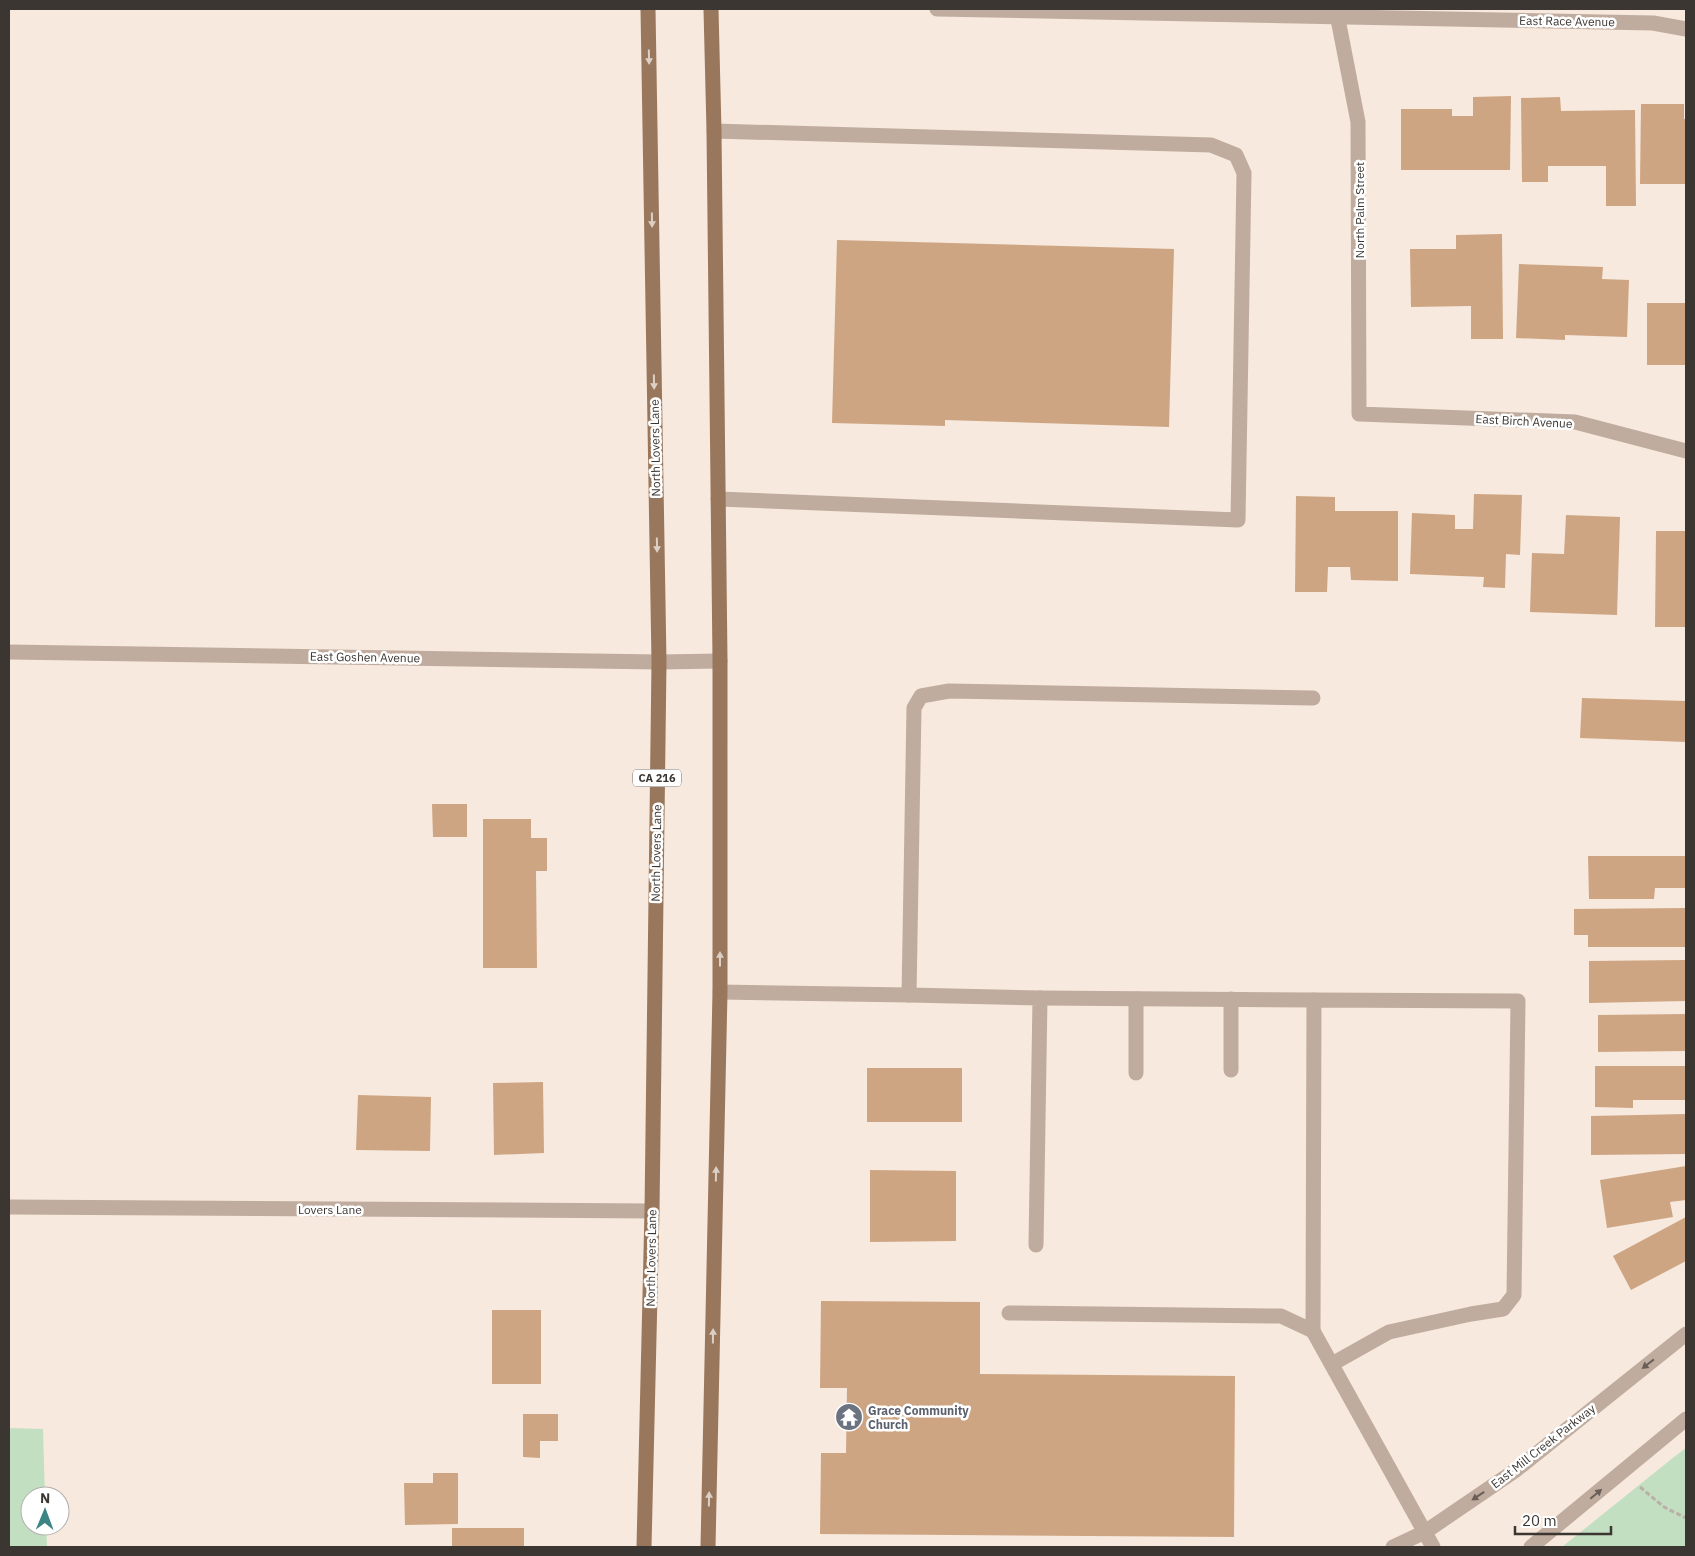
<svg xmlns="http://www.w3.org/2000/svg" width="1695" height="1556" font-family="'IBM Plex Sans',sans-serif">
<rect width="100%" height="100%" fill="#f7e9de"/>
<!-- green -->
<g fill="#c3dfc2">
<polygon points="9,1428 43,1429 45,1496 30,1496 30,1526 46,1526 47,1547 9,1547"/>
<polygon points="1686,1448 1686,1547 1562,1547 1674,1457"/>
</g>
<!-- building -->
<g fill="#cea582">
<polygon points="1511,96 1510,170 1401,170 1401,109 1452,109 1452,116 1473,116 1473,97"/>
<polygon points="1560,97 1561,111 1635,110 1636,206 1606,206 1606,166 1548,166 1548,182 1522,182 1521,98"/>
<polygon points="1641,104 1684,104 1684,119 1686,119 1686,184 1640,184"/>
<polygon points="1502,234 1503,339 1471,339 1471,306 1411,307 1410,249 1456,249 1456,235"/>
<polygon points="837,240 1174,249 1169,427 945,420 945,426 832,423"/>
<polygon points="1519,264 1603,267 1602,279 1629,280 1627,337 1565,335 1565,340 1516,338"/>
<rect x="1647" y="303" width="39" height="62"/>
<polygon points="1474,494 1522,495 1520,555 1506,554 1505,588 1483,587 1484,577 1410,574 1412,513 1455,515 1455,529 1473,529"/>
<polygon points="1296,496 1335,497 1335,511 1398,511 1398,581 1351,580 1350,567 1328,567 1327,592 1295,592"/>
<polygon points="1566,515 1620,517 1617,615 1530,612 1532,553 1564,554"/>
<polygon points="1656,531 1686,531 1686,627 1655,627"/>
<polygon points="1582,698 1686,701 1686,742 1580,738"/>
<polygon points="432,804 467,804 467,837 433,837"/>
<polygon points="483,819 531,819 531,838 547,838 547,871 536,871 537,968 483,968"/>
<polygon points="1588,856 1686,856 1686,888 1655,888 1654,899 1589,899"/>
<polygon points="1686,908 1686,947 1588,947 1588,935 1574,935 1574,909"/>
<polygon points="1686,960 1686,1001 1589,1003 1589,961"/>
<polygon points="1686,1014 1686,1051 1598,1052 1598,1015"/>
<polygon points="1595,1066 1686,1066 1686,1100 1633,1100 1633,1108 1595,1107"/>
<rect x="867" y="1068" width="95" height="54"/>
<polygon points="543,1082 544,1153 494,1155 493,1083"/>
<polygon points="358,1095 431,1097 430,1151 356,1150"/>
<polygon points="1686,1114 1686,1154 1591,1155 1591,1116"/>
<polygon points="1686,1166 1686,1200 1670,1202 1673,1217 1607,1228 1600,1180"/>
<polygon points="870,1170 956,1171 956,1241 870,1242"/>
<polygon points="1686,1217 1686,1261 1631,1290 1613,1256"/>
<polygon points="821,1301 980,1302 980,1374 1235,1376 1234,1537 820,1534 821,1453 846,1453 847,1388 820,1388"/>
<rect x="492" y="1310" width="49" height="74"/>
<polygon points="523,1414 558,1414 558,1441 540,1441 540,1458 523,1457"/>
<polygon points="433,1473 458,1473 458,1524 405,1525 404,1483 433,1483"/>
<rect x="452" y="1528" width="72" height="19"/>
</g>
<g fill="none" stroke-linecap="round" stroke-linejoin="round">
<!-- path -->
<polyline stroke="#bbafa7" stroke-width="3" stroke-dasharray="5 2.5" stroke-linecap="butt" points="1640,1487 1664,1507 1686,1518"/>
<!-- service -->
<g stroke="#c0ac9e" stroke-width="15">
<polyline points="714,131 1211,145 1236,155 1244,173 1238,520 718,499"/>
<polyline points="720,992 909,995"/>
<polyline points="1040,998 1314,1000"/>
<polyline points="1231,1070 1231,999"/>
<polyline points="1136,1073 1136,999"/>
<polyline points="9,1207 652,1211"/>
<polyline points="1036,1245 1040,998 909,995 914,708 921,696 949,691 1313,698"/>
<polyline points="1009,1313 1281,1316 1313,1331 1433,1547"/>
<polyline points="1313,1331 1314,1000 1518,1001 1514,1295 1503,1309 1471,1314 1389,1332 1332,1364"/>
</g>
<!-- minor -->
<g stroke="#c0ac9e" stroke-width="15">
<polyline points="937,9 1653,23 1686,29"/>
<polyline points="1336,9 1358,122 1359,414 1575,422 1686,451"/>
</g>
<!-- tertiary -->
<g stroke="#c0ac9e" stroke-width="15">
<polyline points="9,652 659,662 720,661"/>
<polyline points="1393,1547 1425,1532 1516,1470 1686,1334"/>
<polyline points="1531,1547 1686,1419"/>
</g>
<!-- primary -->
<g stroke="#99775c" stroke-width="15">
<polyline points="644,1547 652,1211 659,662 648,9"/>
<polyline points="708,1547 720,992 720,661 714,131 711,9"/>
</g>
</g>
<!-- one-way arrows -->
<defs><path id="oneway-solid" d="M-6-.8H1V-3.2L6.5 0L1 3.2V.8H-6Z" transform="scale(1.25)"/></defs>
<g fill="#dbcfc6">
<use href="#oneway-solid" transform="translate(649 57) rotate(89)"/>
<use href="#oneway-solid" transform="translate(652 220) rotate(89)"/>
<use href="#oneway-solid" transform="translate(654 382) rotate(89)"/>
<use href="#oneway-solid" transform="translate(657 545) rotate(89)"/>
<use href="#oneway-solid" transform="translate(720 959) rotate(-90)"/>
<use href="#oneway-solid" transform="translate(716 1174) rotate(-89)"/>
<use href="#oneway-solid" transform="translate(713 1336) rotate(-89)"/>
<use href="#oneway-solid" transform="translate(709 1499) rotate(-89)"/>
</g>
<g fill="#6a5f58">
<use href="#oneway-solid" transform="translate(1648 1364) rotate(142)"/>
<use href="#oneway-solid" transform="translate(1596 1494) rotate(-40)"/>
<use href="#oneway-solid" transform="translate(1478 1496) rotate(146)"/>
</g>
<!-- icons -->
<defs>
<g id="temple-disc" transform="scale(1.4375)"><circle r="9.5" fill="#6b7280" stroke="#fff"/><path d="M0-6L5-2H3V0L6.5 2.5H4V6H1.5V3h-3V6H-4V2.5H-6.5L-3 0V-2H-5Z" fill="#fff"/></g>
</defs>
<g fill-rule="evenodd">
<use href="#temple-disc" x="849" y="1417"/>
</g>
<g text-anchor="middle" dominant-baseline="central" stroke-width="5" stroke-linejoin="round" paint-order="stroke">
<!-- shield labels -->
<rect fill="#fff" stroke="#767270" stroke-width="1" x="633" y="769.5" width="48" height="17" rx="4"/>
<g font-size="11" font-weight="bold" fill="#3b3632">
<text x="657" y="778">CA 216</text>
</g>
<!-- street labels -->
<g font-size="12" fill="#3b3632" stroke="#fff">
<text transform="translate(1567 21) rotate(1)">East Race Avenue</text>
<text transform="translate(1359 210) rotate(-90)">North Palm Street</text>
<text transform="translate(1524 421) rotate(3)">East Birch Avenue</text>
<text transform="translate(655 448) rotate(-91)">North Lovers Lane</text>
<text transform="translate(365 657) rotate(1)">East Goshen Avenue</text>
<text transform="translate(656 853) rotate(-89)">North Lovers Lane</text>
<text x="330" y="1209">Lovers Lane</text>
<text transform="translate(651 1258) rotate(-89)">North Lovers Lane</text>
<text transform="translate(1543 1446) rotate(-38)">East Mill Creek Parkway</text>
</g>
<!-- worship labels -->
<g font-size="12" font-weight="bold" fill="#5b616d" stroke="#fff" text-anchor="start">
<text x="868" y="1410">Grace Community<tspan x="868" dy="14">Church</tspan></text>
</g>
</g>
<!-- border -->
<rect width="1695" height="1556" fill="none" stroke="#3b3632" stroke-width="20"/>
<!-- north arrow -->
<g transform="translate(45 1511) rotate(1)"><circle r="24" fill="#ffffff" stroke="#b1afad"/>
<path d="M0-4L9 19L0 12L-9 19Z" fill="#3c8584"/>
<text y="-8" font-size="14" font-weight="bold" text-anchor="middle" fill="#3b3632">N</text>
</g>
<!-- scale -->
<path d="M1515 1526v8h96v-8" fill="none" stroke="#3b3632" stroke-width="2.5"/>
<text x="1522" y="1526" font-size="15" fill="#3b3632" stroke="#ffffff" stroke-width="4" paint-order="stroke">20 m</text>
</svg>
